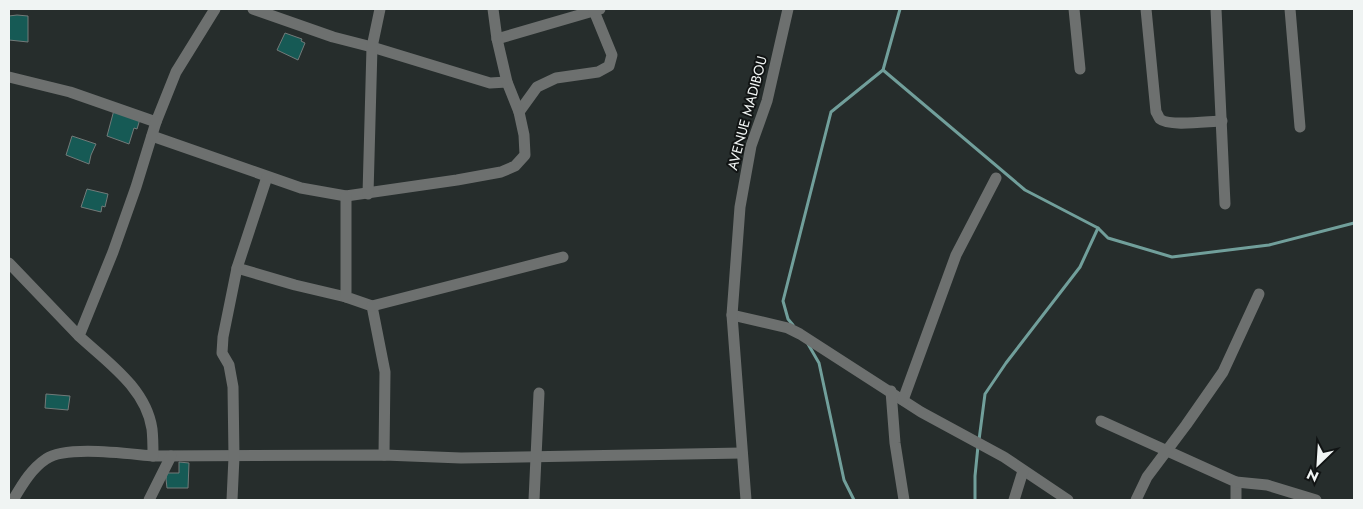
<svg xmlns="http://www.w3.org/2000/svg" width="1363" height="509" font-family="Jost,sans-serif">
<rect width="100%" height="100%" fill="#262d2c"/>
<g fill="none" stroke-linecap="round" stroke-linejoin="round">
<!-- stream -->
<g stroke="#719f9b" stroke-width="3">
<polyline points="883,70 1025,190 1098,228 1080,267 1006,363 985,394 979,440"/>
<polyline points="1098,228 1108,238 1172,257 1269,245 1354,223"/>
<polyline points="793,325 788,319 783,301 831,112 883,70 900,9"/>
<polyline points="808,344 819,363 844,480 854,500"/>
<polyline points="975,500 975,476 978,446"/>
</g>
</g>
<!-- building -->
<g fill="#165a55" stroke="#727a79">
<polygon points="17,15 28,16 28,42 9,40 9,16"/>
<polygon points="285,33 302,39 301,41 305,43 298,60 277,50"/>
<polygon points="114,110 140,119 137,129 134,128 129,144 107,136"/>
<polygon points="72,136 96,144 91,155 89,164 66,155"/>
<polygon points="87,189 108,194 105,207 102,206 101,212 81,207"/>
<polygon points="46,394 70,396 68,410 45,408"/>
<polygon points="179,462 189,463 188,488 167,488 166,479 167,473 179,473"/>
</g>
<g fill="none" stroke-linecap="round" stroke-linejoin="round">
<!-- minor -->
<g stroke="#6d706f" stroke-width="11">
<polyline points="253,9 333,37 372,47 490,83 507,82"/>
<polyline points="1074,9 1080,69"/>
<path d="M1146,9L1156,112C1157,113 1159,118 1160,119C1169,127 1210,121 1222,121"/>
<polyline points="1216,9 1225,204"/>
<polyline points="1290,9 1300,127"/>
<polyline points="497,39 600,9"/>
<polyline points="9,77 70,92 156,122"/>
<polyline points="519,112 537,87 556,78 598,72 609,66 612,55 594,11"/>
<polyline points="152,136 301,188 346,196 457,180 501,172 515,166 525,155 524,135 519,112 507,82 497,39 493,9"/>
<polyline points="267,177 237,268 295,285 346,297"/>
<polyline points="368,194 372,47 380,9"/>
<polyline points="346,196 346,297 372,306 385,372 384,455"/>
<polyline points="9,263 79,336"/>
<polyline points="372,306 563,257"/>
<polyline points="732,315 788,328 800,334 921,412 1004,457 1068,500"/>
<polyline points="891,391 895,443 904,500"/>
<polyline points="903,400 956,255 996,178"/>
<polyline points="1101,421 1236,482 1236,500"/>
<polyline points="153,456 384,455 461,458 742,453"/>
<polyline points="1236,482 1267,485 1316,500"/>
<path d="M13,500C22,485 31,469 46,459C66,445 128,454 153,456C153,447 153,438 152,429C146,388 107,362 79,336L113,252L136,187L156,122L176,72L215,9"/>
<polyline points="149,500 171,456"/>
<polyline points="232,500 234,457 233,387 229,365 222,353 223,337 237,268"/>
<polyline points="534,500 539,393"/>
<polyline points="746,500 732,315 740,207 751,146 767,101 788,9"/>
<polyline points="1014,500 1023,471"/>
<polyline points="1136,500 1147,477 1186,425 1223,372 1259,294"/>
</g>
</g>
<g text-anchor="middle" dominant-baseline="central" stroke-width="4" stroke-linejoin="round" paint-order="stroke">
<!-- street labels -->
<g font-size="14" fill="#f0f4f3" stroke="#111414">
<text transform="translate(747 113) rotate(-75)">AVENUE MADIBOU</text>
</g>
</g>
<!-- border -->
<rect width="1363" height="509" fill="none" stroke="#f0f4f3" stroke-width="20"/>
<!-- north arrow -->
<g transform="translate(1318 464) rotate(205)" stroke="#111414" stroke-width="4" paint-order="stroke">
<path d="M0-4L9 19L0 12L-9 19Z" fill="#f0f4f3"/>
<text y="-8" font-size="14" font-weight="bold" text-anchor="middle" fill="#f0f4f3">N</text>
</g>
</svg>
